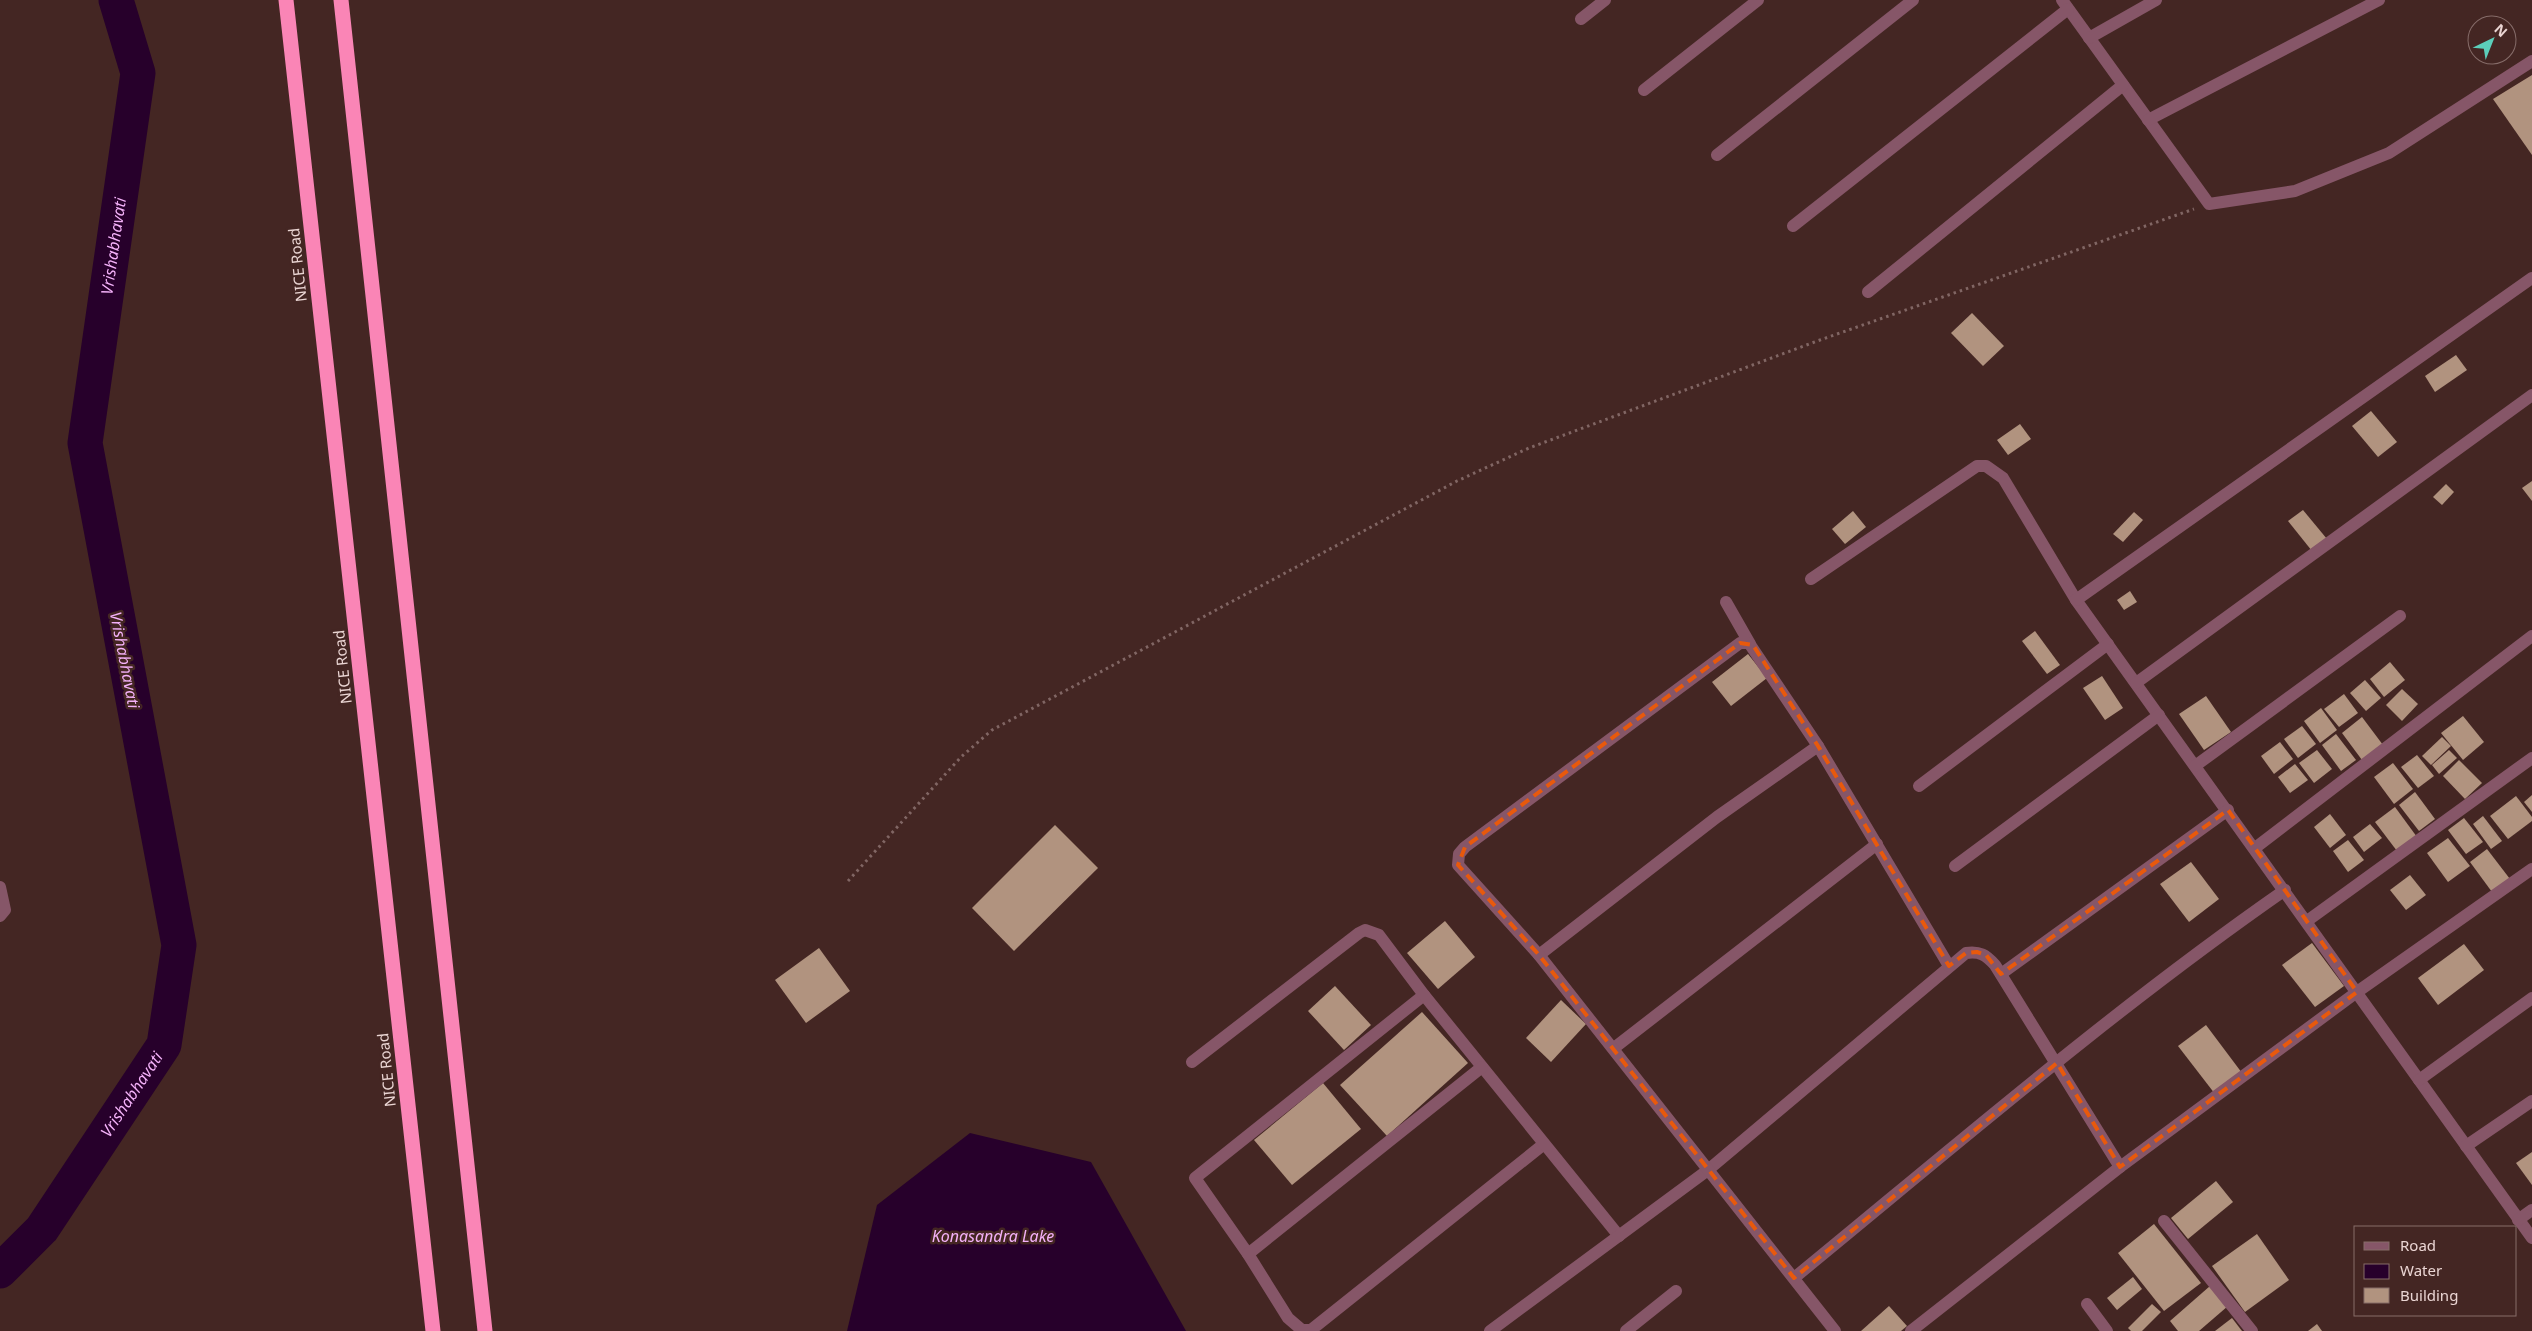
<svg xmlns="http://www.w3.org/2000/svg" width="2532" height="1331" font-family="'Noto Sans',sans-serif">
<rect width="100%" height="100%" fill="#442623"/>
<!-- water -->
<polygon fill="#27002b" points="970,1133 1091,1162 1186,1331 847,1331 877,1205"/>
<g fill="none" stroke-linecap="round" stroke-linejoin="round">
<!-- river -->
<path stroke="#27002b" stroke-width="35" id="s1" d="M0,1271L42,1229L164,1045L179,945L85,443L138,73L116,0"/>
</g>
<!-- building -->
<g fill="#b1937f">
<polygon points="2532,75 2532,155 2493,99"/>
<polygon points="1972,313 2004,346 1983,366 1951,333"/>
<polygon points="2456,355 2467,370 2435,392 2425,376"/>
<polygon points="2371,411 2397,442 2378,457 2352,426"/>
<polygon points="2020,424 2031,439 2008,455 1997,440"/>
<polygon points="2532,481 2532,501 2522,488"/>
<polygon points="2446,484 2454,492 2442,505 2433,497"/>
<polygon points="2303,510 2327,539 2312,551 2288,521"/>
<polygon points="1853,511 1866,527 1845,544 1832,529"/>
<polygon points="2134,512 2143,520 2123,542 2113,534"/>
<polygon points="2130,591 2137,602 2124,610 2117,600"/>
<polygon points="2035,631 2060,665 2047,674 2022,641"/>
<polygon points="1748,654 1767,678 1731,706 1712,682"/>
<polygon points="2390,662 2405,680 2384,697 2370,679"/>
<polygon points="2102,676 2123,708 2105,720 2083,688"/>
<polygon points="2365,680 2381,698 2366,711 2350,693"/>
<polygon points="2402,689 2418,704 2402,721 2386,705"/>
<polygon points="2344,694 2358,713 2339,727 2324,709"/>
<polygon points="2206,696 2231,732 2204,750 2179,714"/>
<polygon points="2321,708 2337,730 2320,743 2304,721"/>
<polygon points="2463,716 2484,742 2463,760 2441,733"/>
<polygon points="2362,717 2383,745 2362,760 2342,733"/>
<polygon points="2302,726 2316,744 2298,758 2284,739"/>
<polygon points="2336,734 2356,760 2341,771 2322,745"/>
<polygon points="2442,737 2451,746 2431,765 2422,756"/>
<polygon points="2280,742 2293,759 2274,774 2261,756"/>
<polygon points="2317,750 2332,769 2314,783 2299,763"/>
<polygon points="2449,750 2457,758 2439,774 2432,765"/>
<polygon points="2417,755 2434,776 2418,788 2401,767"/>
<polygon points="2459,760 2482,783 2465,799 2443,776"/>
<polygon points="2393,763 2413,789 2394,804 2374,777"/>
<polygon points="2295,764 2308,780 2290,793 2278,777"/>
<polygon points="2415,792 2435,819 2419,831 2399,805"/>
<polygon points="2532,795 2532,812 2524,802"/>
<polygon points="2516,796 2532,817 2532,821 2508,839 2490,816"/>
<polygon points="2395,807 2417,837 2397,851 2375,822"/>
<polygon points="2330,814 2346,835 2330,848 2314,827"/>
<polygon points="2483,816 2502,841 2491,849 2473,824"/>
<polygon points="2464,818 2483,842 2466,854 2448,830"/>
<polygon points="2370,824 2382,838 2364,852 2353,837"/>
<polygon points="1055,825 1098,868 1014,951 972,908"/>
<polygon points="2448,838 2470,866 2448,882 2427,853"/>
<polygon points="2348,840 2364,860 2348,872 2333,851"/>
<polygon points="2487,849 2510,879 2492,892 2470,862"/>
<polygon points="2191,862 2219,899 2189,922 2160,884"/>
<polygon points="2410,875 2426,895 2406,910 2390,890"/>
<polygon points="1445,921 1475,957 1438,989 1407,953"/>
<polygon points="2312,943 2344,986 2315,1007 2282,965"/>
<polygon points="2464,944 2484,970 2438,1005 2418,978"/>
<polygon points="819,948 850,991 806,1023 775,980"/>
<polygon points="1335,986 1371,1025 1344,1050 1308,1011"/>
<polygon points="1561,1000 1586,1024 1551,1062 1526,1038"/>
<polygon points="1422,1012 1468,1063 1387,1136 1340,1085"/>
<polygon points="2206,1025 2242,1073 2215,1094 2178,1046"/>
<polygon points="1323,1083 1361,1129 1292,1185 1254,1140"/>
<polygon points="2532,1152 2532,1185 2516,1163"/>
<polygon points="2216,1181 2233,1202 2188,1239 2171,1218"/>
<polygon points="2154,1224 2201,1283 2164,1311 2118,1253"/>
<polygon points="2257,1234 2289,1280 2245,1312 2212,1266"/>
<polygon points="2133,1277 2142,1289 2117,1310 2107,1298"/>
<polygon points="2210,1286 2228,1306 2199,1331 2178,1331 2170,1321"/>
<polygon points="2152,1304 2161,1312 2142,1331 2131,1331 2128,1328"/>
<polygon points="1889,1306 1907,1326 1901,1331 1861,1331"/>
<polygon points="2232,1318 2242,1331 2215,1331"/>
<polygon points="2317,1324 2322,1331 2308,1331"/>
</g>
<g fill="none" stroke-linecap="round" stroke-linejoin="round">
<!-- path -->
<polyline stroke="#816664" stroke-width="3" stroke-dasharray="2.5 4" stroke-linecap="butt" points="848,881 961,757 992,730 1457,481 1529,448 1820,340 2194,209"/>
<!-- minor -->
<g stroke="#865668" stroke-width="12">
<polyline points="2062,0 2209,204 2295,191 2389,153 2532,61"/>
<polyline points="1581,19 1605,0"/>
<polyline points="2089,38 2156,0"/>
<polyline points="1644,90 1758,0"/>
<polyline points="2148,120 2379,0"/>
<polyline points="1717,155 1913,0"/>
<polyline points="1793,226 2068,9"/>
<polyline points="1868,292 2123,85"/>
<polyline points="1811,579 1977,466 1986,466 2003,478 2076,600 2532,1238"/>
<polyline points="2076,600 2532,278"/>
<polyline points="1726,602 1750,644"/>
<polyline points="2136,683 2532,395"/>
<polyline points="2195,766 2400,616"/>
<polyline points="1919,786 2108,644"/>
<polyline points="2255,848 2532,636"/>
<polyline points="1955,866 2159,715"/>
<polyline points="0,887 5,910 0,916"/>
<polyline points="2307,921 2532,758"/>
<polyline points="1539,955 1717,817 1818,746"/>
<polyline points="2001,974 2228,810"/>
<polyline points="1424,995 1195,1178 1248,1254 1288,1318 1302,1330 1311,1330 1544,1144"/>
<polyline points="1614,1048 1877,844"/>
<polyline points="1192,1062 1359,933 1365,930 1379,935 1424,995 1619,1236"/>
<polyline points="2419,1080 2532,998"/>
<polyline points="2466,1146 2532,1101"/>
<polyline points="2518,1220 2532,1210"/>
<polyline points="2164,1221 2252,1331"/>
<polyline points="1248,1254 1482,1067"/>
<path d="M1794,1278C1955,1146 2114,1009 2285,890"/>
<polyline points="2087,1304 2107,1331"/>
<path d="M1490,1331L1708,1170L1966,953C1980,951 1986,955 1995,965L2120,1167"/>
<polyline points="1626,1331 1676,1291"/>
<polyline points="1835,1331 1539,955 1458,865 1459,854 1465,847 1740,643 1749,643 1818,746 1949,966"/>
<polyline points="1911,1331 2120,1167 2357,992 2532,869"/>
</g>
<!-- motorway -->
<g stroke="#fa85b6" stroke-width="15">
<polyline points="286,0 433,1331"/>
<polyline points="341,0 485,1331"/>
</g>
</g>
<!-- marked area -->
<path fill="none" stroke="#e8590c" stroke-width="4" stroke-dasharray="10 6" stroke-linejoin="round" d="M1740,643L1753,645L1818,746L1949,966L1966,953L1977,952L1986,955L2001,974L2228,810L2357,992L2120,1167L2057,1063L1794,1278L1539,955L1458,865L1465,847Z"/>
<g text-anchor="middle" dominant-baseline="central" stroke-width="5" stroke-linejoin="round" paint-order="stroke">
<!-- street labels -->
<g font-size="15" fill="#ead5d3" stroke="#442623">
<text transform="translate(297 265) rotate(-96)">NICE Road</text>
<text transform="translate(342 667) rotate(-96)">NICE Road</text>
<text transform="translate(386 1070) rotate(-96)">NICE Road</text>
</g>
<!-- water labels -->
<g font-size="16" font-style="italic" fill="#f4b1f9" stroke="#442623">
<text stroke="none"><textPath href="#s1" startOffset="1091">Vrishabhavati</textPath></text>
<text transform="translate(125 660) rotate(79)">Vrishabhavati</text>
<text stroke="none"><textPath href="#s1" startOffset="221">Vrishabhavati</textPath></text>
<text x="993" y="1236">Konasandra Lake</text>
</g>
</g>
<!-- legend -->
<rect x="2354" y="1226" width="162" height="90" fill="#442623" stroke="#866c69"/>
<rect x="2364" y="1242" width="25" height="8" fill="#865668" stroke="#866c69"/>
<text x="2400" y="1251" font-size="15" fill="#ead5d3">Road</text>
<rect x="2364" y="1264" width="25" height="15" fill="#27002b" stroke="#866c69"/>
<text x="2400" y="1276" font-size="15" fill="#ead5d3">Water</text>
<rect x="2364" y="1288" width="25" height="15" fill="#b1937f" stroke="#866c69"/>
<text x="2400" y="1301" font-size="15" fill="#ead5d3">Building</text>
<!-- north arrow -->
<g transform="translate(2492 40) rotate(43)"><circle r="24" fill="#442623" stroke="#866c69"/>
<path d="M0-4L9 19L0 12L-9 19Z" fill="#5cceba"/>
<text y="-8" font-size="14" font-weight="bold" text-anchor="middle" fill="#ead5d3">N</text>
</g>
</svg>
